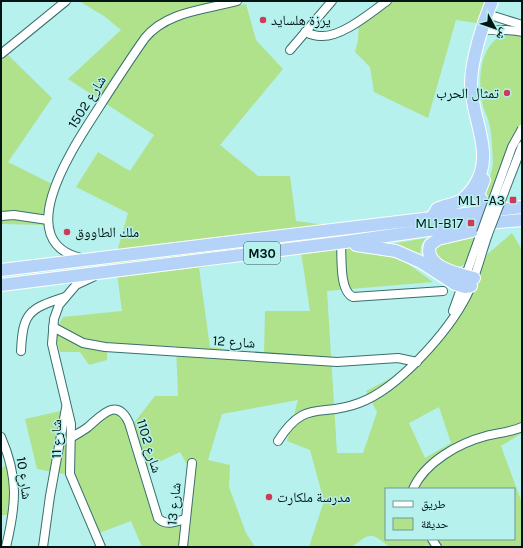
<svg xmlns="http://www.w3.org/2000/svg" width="523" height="548" font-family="Karla,'Noto Naskh Arabic',sans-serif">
<rect width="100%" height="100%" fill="#b6f1ee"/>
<!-- green -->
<g fill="#afe28a" fill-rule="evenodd">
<path d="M79,1H213L215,9L246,4L256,40L283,69L220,145L258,176H290L296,221L362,230L433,282L327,291L337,453H363L377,412L366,391L391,378L423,352L448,320L483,258L512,233L522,250V433L501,446L522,503V547H428L426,545L423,547H390C371,533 372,531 352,547H309L324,501L310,450L287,441L298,400L222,414L208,460L230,465L229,487L246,533L255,547H142L131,521L99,533L75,476L37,469L25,419L65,410L62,428L80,434L115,408L133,424L155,396H178L176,346L107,350V360L89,365L80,352H60C55,336 54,331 63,317L122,311L115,259L128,213L76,187L98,152L130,171L154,135L68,79L121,30L104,16ZM301,252L310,311H265L264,354L210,347L199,268ZM439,407L451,443L425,458L409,423ZM180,452L188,466L183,520L161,524L144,469ZM386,489H514V539H386Z"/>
<polygon points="377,1 486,1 483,24 456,20 428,118 374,92 370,67 355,52 358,40 359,21"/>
<path d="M509,33L522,36V122L513,136L488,201L483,196C487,185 493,172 493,161C492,149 492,138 490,127C489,120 485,113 483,106C477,81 479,40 509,33Z"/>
<polygon points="8,55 52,98 8,162 56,186 47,225 1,224 1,61"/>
<path d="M476,236C465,266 468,276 435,256L433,247L449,239Z"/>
<polygon points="426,238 421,245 420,256 412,251 391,244"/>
<polygon points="9,464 13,476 9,515 1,515 1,468"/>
</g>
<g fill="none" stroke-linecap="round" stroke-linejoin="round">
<!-- minor casing -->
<g stroke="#38706e" stroke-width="10">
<g id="minor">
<polyline points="487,14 522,25"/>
<path d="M484,29C496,32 509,28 522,32"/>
<path d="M305,32C310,34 315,36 320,36C341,38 370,13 387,1"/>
<polyline points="290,50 332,1"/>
<polyline points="1,54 66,1"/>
<polyline points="1,216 14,215 48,220"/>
<path d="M341,242C342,257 339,291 353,297L443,291"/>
<path d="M81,258C9,241 75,145 96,112C112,87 128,62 145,38C167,11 206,10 237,1"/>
<polyline points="93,277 76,285 59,305 54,319 52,344 71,424 70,474 101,547"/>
<polyline points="453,311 481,233"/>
<polyline points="53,327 83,343 105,347 337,362 398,358 417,362"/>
<path d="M21,351C23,313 28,309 65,297"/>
<path d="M1,437C19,478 16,505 6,547"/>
<path d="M72,437C77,434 83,431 88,427C101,416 117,396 129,423L158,518C165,526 176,522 185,519"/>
<path d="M278,441C305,398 320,418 359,403C398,389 449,331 467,295C476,276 481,254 488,234"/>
<path d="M413,489C425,462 459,443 486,436C498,433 511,432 522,427"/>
<polyline points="432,539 437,547"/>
<polyline points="43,547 50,496 66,408"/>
<polyline points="183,547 192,463"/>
</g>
</g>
<!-- highway casing -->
<g stroke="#fff" stroke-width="14">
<g id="highway">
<polyline points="484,180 478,195 485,204 495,210"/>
<path d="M433,216L437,209C444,205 453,205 460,201C465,198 470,192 473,188C497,155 471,119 471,84C471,60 483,23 492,1"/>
<path d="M472,231L438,239L430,245C423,267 459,274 474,278"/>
<polyline points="356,245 396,251 421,262 455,284 465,287 471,286"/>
<polyline points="1,270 522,207"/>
<polyline points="1,285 345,242 456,226 522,220"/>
</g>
</g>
<!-- minor -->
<use href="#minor" stroke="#fff" stroke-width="8"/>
<!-- highway -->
<use href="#highway" stroke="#b5d3f8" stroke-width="12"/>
<!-- minor-bridge casing -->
<g stroke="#38706e" stroke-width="10" stroke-linecap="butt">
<g id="minor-bridge">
<polyline points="481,233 512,147 522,129"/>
<polyline points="488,234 522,146"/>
</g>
</g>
<!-- minor-bridge -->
<use href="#minor-bridge" stroke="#fff" stroke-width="8"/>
</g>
<!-- markers -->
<g fill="#cc3c5a" stroke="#b6f1ee" stroke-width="1.5">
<circle cx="263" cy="20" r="4"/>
<circle cx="507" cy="93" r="4"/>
<rect x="509" y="196" width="8" height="8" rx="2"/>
<rect x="467" y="219" width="8" height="8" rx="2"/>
<circle cx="67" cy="232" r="4"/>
<circle cx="269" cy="497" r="4"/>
</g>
<g text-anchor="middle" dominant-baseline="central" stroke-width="3" stroke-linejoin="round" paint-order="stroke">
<!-- shield labels -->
<rect fill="#b6f1ee" stroke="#375756" stroke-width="1" x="244" y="242" width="36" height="22" rx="3"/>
<g font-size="13" font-weight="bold" fill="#011515">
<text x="262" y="253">M30</text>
</g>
<!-- poi labels -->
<g font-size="14" fill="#011515" stroke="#b6f1ee" text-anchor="start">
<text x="271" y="20">يرزة هلسايد</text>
<text x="499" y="93" text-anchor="end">تمثال الحرب</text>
<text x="505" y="200" text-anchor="end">ML1 -A3</text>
<text x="463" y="223" text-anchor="end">ML1-B17</text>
<text x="75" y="232">ملك الطاووق</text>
<text x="277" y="497">مدرسة ملكارت</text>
</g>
<!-- street labels -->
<g font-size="14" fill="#011515" stroke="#b6f1ee">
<text transform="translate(87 102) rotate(-58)">شارع 1502</text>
<text transform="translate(234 342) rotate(4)">شارع 12</text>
<text transform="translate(56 439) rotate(-90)">شارع 11</text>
<text transform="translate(149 446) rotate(73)">شارع 1102</text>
<text transform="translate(24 478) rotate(82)">شارع 10</text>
<text transform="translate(174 504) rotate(-84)">شارع 13</text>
</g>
</g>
<!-- border -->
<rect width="523" height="548" fill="none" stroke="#011515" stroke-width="4"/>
<!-- legend -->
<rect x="385" y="488" width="130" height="52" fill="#b6f1ee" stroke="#6e9997"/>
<rect x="393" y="501" width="20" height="6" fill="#ffffff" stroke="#6e9997"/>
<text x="421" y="508" font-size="12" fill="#011515">طريق</text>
<rect x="393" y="518" width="20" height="12" fill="#afe28a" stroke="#6e9997"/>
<text x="421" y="528" font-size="12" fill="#011515">حديقة</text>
<!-- north arrow -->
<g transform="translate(495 28) rotate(130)" stroke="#b6f1ee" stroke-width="3" paint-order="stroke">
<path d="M0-3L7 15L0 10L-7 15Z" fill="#011515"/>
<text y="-6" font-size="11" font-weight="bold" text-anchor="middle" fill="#011515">ش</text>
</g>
</svg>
